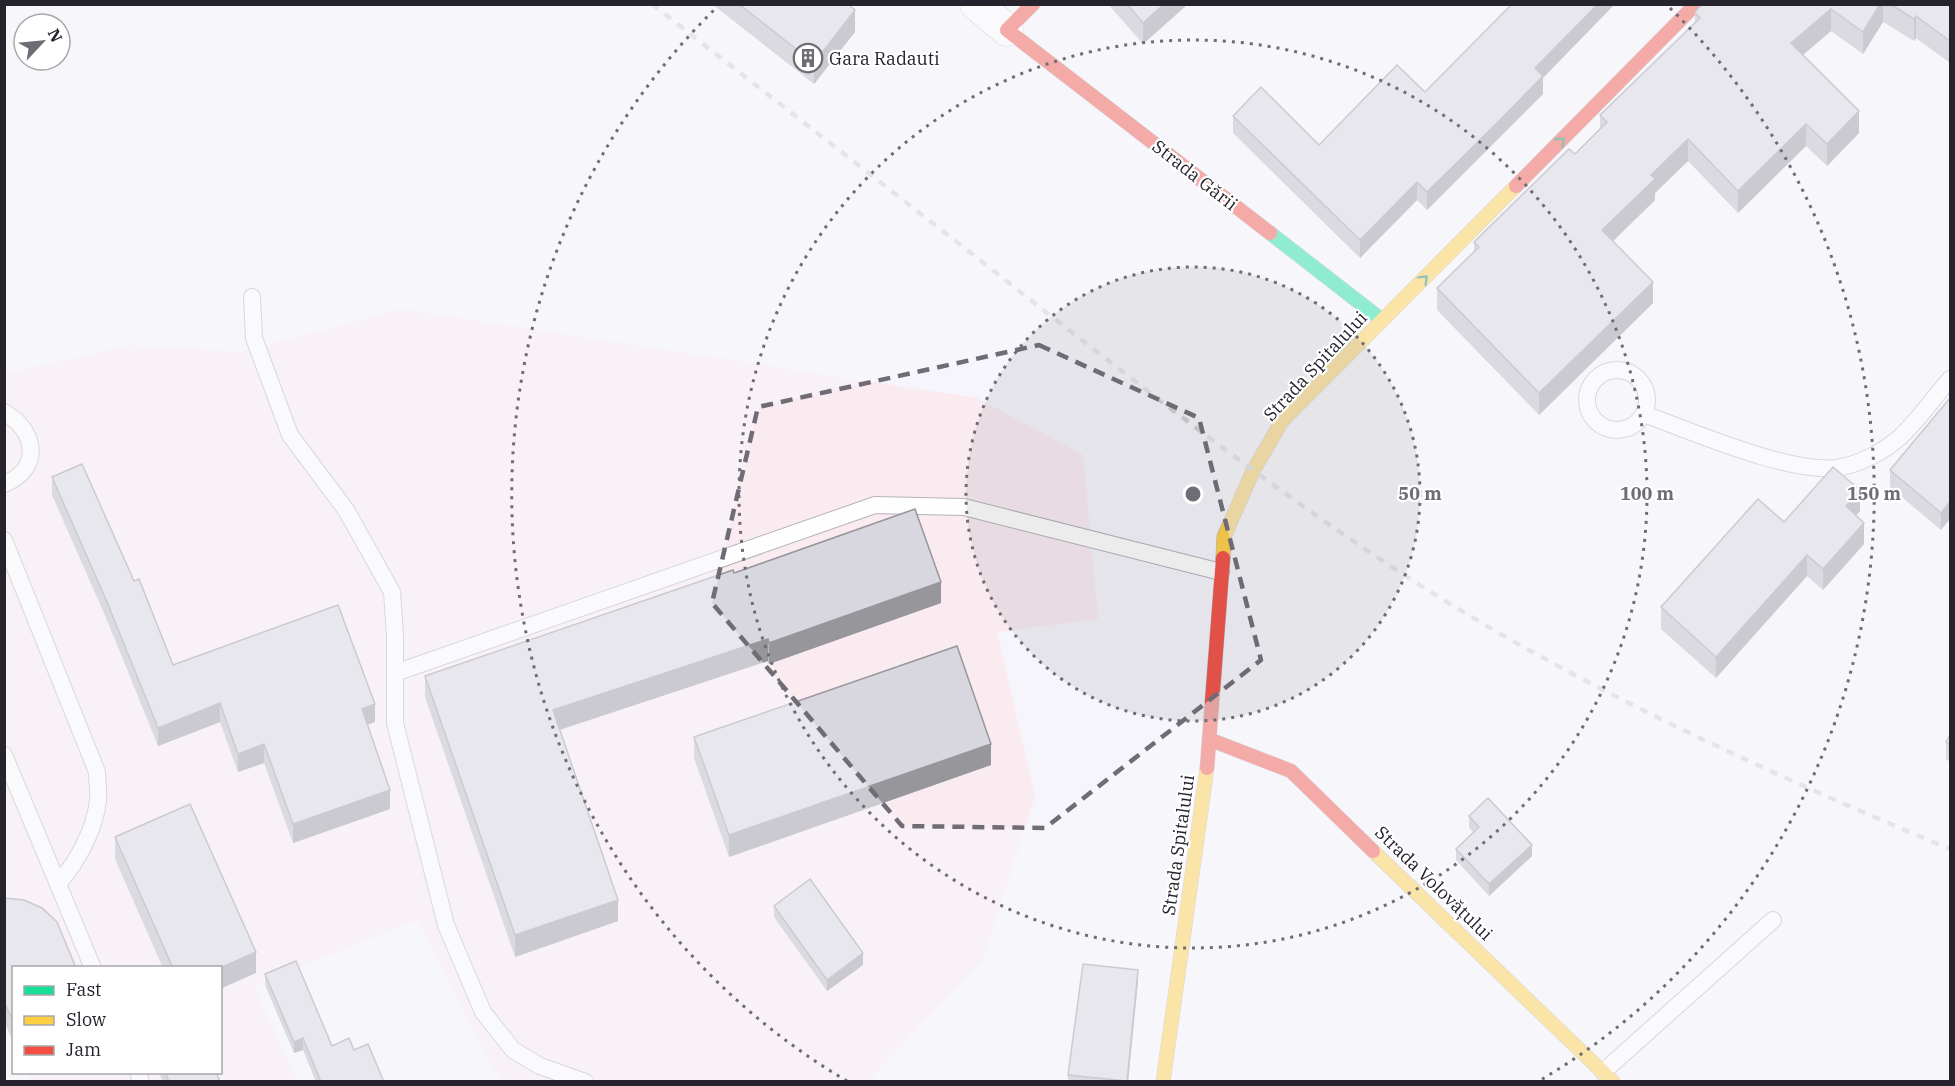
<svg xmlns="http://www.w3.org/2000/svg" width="1955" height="1086" font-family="'IBM Plex Serif',serif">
<rect width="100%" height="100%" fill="#f6f5fb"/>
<!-- industrial -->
<polygon fill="#faebf1" points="402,309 977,398 1083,455 1098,619 997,632 1035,796 983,960 868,1081 500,1081 417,920 254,985 297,1081 29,1081 25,1073 220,1072 220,968 14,968 13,1046 5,1024 4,374 130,345 240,352"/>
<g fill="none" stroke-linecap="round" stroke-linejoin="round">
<!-- lane casing -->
<g stroke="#b5b2ba" stroke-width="18">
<g id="lane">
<polyline points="252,297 254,338 290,435 346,510 392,592 395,636 395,723 446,925 483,1012 513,1050 540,1066 585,1082"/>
<circle cx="1617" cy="400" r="30"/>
<path d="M4,412C36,430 43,469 4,484"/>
<path d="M1644,414C1691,431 1796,477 1842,467C1862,463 1884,451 1899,438C1918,421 1933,398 1950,379"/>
<path d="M4,540L97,772C97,781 99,791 98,800C95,830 77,862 58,884"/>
<polyline points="395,673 875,505 964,507 1221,572"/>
<polyline points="4,755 93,968"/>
<polyline points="138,1072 141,1082"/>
<polyline points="1603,1072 1773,920"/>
</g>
</g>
<!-- street casing -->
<g stroke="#b5b2ba" stroke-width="33">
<polyline id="street" points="976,4 1007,30"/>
</g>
<!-- fast casing -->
<g stroke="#b5b2ba" stroke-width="15">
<polyline id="fast" points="1270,233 1382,320"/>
</g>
<!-- slow casing -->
<g stroke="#b5b2ba" stroke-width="15">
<g id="slow">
<polyline points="1223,558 1224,537 1253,471 1282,421 1516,186"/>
<polyline points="1373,851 1613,1082"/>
<polyline points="1163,1082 1207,768"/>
</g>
</g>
<!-- jam casing -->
<g stroke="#b5b2ba" stroke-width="15">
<g id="jam">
<polyline points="1033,4 1007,30 1270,233"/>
<polyline points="1516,186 1696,4"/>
<polyline points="1211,740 1291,771 1373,851"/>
<polyline points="1207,768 1223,558"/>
</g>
</g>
<!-- lane -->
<use href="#lane" stroke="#fefefe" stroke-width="16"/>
<!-- street -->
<use href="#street" stroke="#fefefe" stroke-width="32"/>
<!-- fast -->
<use href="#fast" stroke="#16e098" stroke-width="14"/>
<!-- slow -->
<use href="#slow" stroke="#ffcf43" stroke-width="14"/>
<!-- jam -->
<use href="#jam" stroke="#f24e42" stroke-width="14"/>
<!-- rail -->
<path stroke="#d1d0d2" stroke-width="4.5" stroke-dasharray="8 8" stroke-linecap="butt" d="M652,4C790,112 928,219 1065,327C1207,437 1350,548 1506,637C1648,718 1799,786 1950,849"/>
</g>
<!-- wall -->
<g fill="#bab8bf">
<polygon points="712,4 848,4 855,32 814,84"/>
<polygon points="1108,4 1188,4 1143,44"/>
<polygon points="1702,4 1950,4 1950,63 1916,38 1914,41 1883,22 1863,54 1831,31 1803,55 1859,133 1827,166 1806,146 1738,213 1688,161 1655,193 1655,200 1613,241 1653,303 1539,415 1437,310 1437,288 1474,252 1474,242 1575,154 1600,129 1600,115 1695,23 1695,12"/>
<polygon points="1543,78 1543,94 1427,210 1417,200 1360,258 1233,133 1233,116 1319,145 1425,92"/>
<polygon points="1950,398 1941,530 1890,487 1890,470"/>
<polygon points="52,477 134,581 173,665 375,722 367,725 390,809 293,843 264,763 238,772 220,722 158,746 107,620 52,495"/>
<polygon points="1860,511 1856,515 1864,544 1823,590 1807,576 1716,678 1661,629 1661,607 1784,522"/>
<polygon points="734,573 941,603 769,664 768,661 559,730 618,921 515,957 425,697 425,676"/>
<polygon points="1950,735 1950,762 1946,759 1946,742"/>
<polygon points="694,737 991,765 729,857 694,758"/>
<polygon points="1469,816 1532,856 1489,896 1456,860 1456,849 1473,832 1469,828"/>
<polygon points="115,837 256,973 220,968 163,968 115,859"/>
<polygon points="4,898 14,968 14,1043 4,1021"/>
<polygon points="774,906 863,965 827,991 774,917"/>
<polygon points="265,974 332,1046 354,1050 384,1082 316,1082 303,1050 294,1053 265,985"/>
<polygon points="1138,981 1128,1082 1068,1082 1068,1075"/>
<polygon points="159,1072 216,1072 220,1082 163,1082"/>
</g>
<!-- shaded-wall -->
<g fill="#97969b">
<polygon points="1164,4 1188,4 1143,44 1143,23"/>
<polygon points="1598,4 1615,4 1543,78 1543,94 1427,210 1427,192 1535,68"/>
<polygon points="1880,4 1883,4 1883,22 1863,54 1863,32"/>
<polygon points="1831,9 1831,31 1791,65 1791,43"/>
<polygon points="855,10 855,32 814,84 814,63"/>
<polygon points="1916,16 1916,38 1914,41 1914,19"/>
<polygon points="1859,111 1859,133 1827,166 1827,144"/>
<polygon points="1806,124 1806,146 1738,213 1738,191"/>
<polygon points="1688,139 1688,161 1655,193 1655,200 1602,252 1602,230 1651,175"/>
<polygon points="1417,182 1417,200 1360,258 1360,240"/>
<polygon points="1653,282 1653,303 1539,415 1539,393"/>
<polygon points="1860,490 1860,511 1846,527 1846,506"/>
<polygon points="1950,502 1950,519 1941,530 1941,513"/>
<polygon points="1864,523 1864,544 1823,590 1823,569"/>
<polygon points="1807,555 1807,576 1716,678 1716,657"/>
<polygon points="941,582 941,603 769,664 769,643"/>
<polygon points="768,639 768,661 553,732 553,710"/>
<polygon points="220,703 220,722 158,746 158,728"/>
<polygon points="375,704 375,722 362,727 362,709"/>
<polygon points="264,744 264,763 238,772 238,754"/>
<polygon points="991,744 991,765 729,857 729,835"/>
<polygon points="390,790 390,809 293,843 293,824"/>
<polygon points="1532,845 1532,856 1489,896 1489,884"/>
<polygon points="618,900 618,921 515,957 515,935"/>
<polygon points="256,952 256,973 220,989 220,968"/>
<polygon points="863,953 863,965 827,991 827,980"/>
<polygon points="1138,970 1138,981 1128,1082 1127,1082"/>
<polygon points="303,1038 303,1050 294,1053 294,1042"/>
</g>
<!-- building -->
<g fill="#d8d6de" stroke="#97969b" stroke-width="1.5">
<polygon points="739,4 848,4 855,10 814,63"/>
<polygon points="1127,4 1164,4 1143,23"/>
<polygon points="1512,4 1598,4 1535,68 1543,76 1499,121 1427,192 1417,182 1360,240 1233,116 1261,87 1319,145 1397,65 1425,92"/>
<polygon points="1702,4 1880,4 1863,32 1831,9 1791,43 1859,111 1827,144 1806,124 1738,191 1688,139 1651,175 1655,179 1602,230 1653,282 1539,393 1437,288 1479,247 1474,242 1569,149 1575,154 1607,122 1600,115 1700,18 1695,12"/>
<polygon points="1890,4 1950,4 1950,41 1916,16 1914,19"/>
<polygon points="1950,398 1950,502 1941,513 1890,470"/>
<polygon points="82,464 134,581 139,579 173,665 338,605 375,704 362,709 390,790 293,824 264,744 238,754 220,703 158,728 107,602 52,477"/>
<polygon points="1833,467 1860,490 1846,506 1864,523 1823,569 1807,555 1716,657 1661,607 1758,499 1784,522"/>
<polygon points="915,509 941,582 769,643 768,639 553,710 618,900 515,935 425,676 733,570 734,573"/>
<polygon points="957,646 991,744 729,835 694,737"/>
<polygon points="1950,735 1950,745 1946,742"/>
<polygon points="1488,798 1532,845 1489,884 1456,849 1479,827 1469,816"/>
<polygon points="190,804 256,952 220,968 173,968 115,837"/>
<polygon points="810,879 863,953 827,980 774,906"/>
<polygon points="4,898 24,900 42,908 57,922 76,968 14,968 14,1023 4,1002"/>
<polygon points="296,961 332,1046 349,1038 354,1050 368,1044 384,1082 321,1082 303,1038 294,1042 265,974"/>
<polygon points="1083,964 1138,970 1127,1081 1068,1075"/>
<polygon points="165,1072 216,1072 220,1082 169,1082"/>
</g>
<!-- one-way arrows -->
<defs><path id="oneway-chevron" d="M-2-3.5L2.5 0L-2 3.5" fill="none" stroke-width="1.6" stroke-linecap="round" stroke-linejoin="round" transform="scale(1.5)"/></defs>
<g stroke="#1e8262">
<use href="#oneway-chevron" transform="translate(1561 141) rotate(-45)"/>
<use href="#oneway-chevron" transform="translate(1424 279) rotate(-45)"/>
</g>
<!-- marked area -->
<path d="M0 0H1955V1086H0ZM1039,345L1199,418L1261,660L1045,828L902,826L712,603L758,407Z" fill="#f6f5fb" fill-opacity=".55" fill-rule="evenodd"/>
<path fill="none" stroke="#6f6c75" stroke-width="4.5" stroke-dasharray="12 8" stroke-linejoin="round" d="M1039,345L1199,418L1261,660L1045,828L902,826L712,603L758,407Z"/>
<!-- distance rings -->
<circle cx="1193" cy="494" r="227" fill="#6f6c75" fill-opacity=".12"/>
<g fill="none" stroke="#6f6c75" stroke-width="3" stroke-dasharray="3 6">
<circle cx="1193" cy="494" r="227"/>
<circle cx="1193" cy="494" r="454"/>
<path d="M847 1081A681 681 0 0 1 716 8M1670 8A681 681 0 0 1 1539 1081"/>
</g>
<!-- icons -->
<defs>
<g id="building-ring" transform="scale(1.5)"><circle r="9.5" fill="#fff" stroke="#6f6c75" stroke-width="1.5"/><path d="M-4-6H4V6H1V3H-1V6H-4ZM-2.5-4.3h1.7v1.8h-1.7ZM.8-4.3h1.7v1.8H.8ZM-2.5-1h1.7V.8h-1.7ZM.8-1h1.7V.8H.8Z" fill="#6f6c75"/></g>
</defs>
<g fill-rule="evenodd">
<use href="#building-ring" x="808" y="58"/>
</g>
<g text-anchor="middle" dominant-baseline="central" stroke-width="4.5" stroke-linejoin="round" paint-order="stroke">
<!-- poi labels -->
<g font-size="18" fill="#26232d" stroke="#fff" text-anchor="start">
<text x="829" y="58">Gara Radauti</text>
</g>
<!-- street labels -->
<g font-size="18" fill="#26232d" stroke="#fff">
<text transform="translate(1195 175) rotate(38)">Strada Gării</text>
<text transform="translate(1315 366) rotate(-47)">Strada Spitalului</text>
<text transform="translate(1178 845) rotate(-82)">Strada Spitalului</text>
<text transform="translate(1434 883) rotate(44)">Strada Volovățului</text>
</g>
</g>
<circle cx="1193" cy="494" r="9" fill="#6f6c75" stroke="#fff" stroke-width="3"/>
<g font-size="18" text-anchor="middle" font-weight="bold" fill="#6f6c75" stroke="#fff" stroke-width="4.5" stroke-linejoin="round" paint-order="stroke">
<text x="1420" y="500">50 m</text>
<text x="1647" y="500">100 m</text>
<text x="1874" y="500">150 m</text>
</g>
<!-- border -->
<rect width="1955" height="1086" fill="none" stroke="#26232d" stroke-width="12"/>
<!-- legend -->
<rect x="12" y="966" width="210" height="108" fill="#ffffff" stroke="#a8a7ab" stroke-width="1.5"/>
<rect x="24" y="986" width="30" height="9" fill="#16e098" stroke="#a8a7ab" stroke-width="1.5"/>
<text x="66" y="996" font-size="18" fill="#26232d">Fast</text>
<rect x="24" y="1016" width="30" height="9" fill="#ffcf43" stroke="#a8a7ab" stroke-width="1.5"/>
<text x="66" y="1026" font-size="18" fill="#26232d">Slow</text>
<rect x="24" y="1046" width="30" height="9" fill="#f24e42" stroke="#a8a7ab" stroke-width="1.5"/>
<text x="66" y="1056" font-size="18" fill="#26232d">Jam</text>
<!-- north arrow -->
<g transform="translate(42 42) rotate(64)"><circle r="28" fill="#ffffff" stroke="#a8a7ab" stroke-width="1.5"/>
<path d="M0-4.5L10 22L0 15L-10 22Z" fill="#6f6c75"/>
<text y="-9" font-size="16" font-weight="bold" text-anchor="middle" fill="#26232d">N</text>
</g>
</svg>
